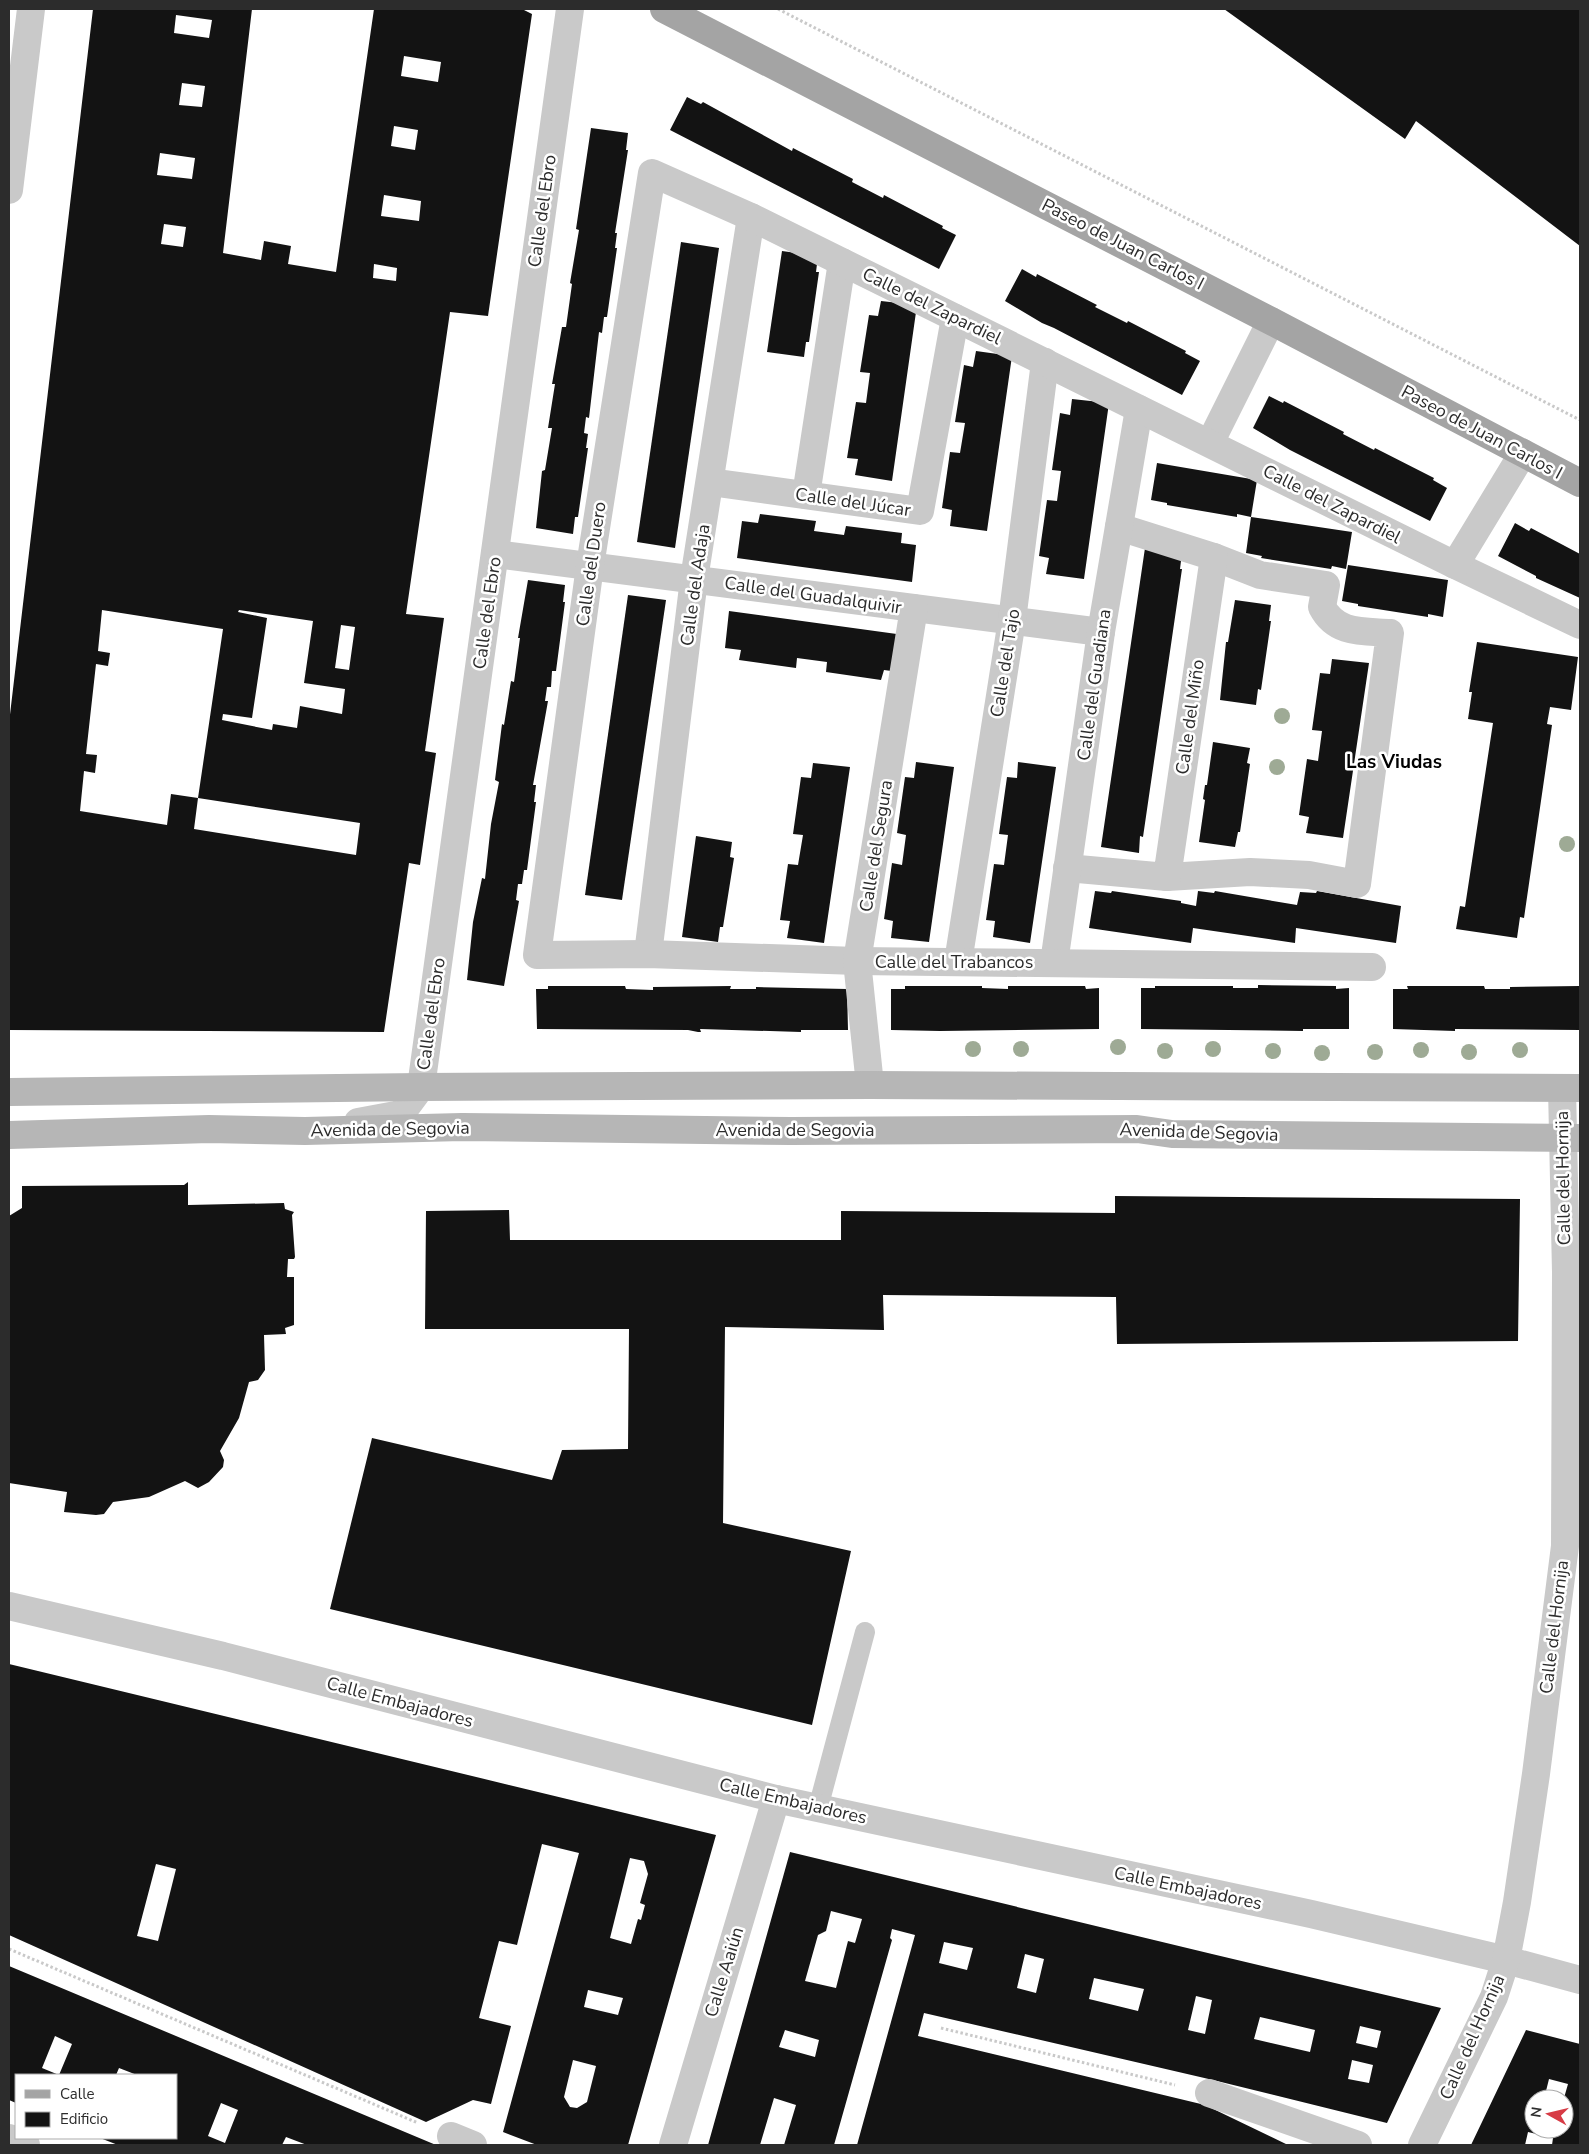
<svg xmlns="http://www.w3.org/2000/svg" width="1589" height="2154" font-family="'Nunito Sans',sans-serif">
<rect width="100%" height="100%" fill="#fff"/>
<!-- building -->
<g fill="#131313" fill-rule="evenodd">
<path d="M93,9H252L223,253L261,260L264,241L291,246L288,264L336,272L374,9H522L532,14L488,316L450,312L406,614L444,618L425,751L436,753L420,865L409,863L384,1032L9,1030V723ZM176,15L212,20L209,38L174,33ZM404,56L441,62L438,82L401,76ZM182,83L205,86L202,107L179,105ZM394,126L418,130L415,150L391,146ZM160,153L195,158L192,179L157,175ZM384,195L421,201L419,221L381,216ZM164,224L186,227L183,247L161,244ZM374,264L397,268L396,281L373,278ZM102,610L223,629L198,798L171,794L167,825L80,811L84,771L95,773L97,755L86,754L96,664L108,666L110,653L98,651ZM239,610L313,621L304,683L345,689L342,714L300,706L297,728L273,724L272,730L222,720L223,714L252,718L267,618L238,612ZM341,625L355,627L349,670L335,668ZM198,798L360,823L356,855L194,829Z"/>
<polygon points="1224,9 1580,9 1580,246 1416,121 1405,139"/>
<polygon points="687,97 701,104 703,102 792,151 793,148 853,179 852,182 883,198 884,195 943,226 942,228 956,235 939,269 670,130"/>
<polygon points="591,128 628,133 626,150 628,150 615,233 617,233 615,248 617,248 607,317 604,317 602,333 599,332 589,418 586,417 584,433 588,434 586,448 588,448 578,517 575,517 573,534 536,528 542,471 545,470 552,428 548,428 555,384 552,384 562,327 566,327 572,284 570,283 579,230 576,229"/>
<polygon points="681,242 719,248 675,548 637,542"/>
<polygon points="782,251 818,256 816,272 819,272 809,342 806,342 804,357 767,352"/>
<polygon points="1022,269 1036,277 1037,274 1097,305 1095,307 1127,323 1128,321 1186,351 1185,353 1200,361 1182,395 1054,328 1042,323 1005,301"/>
<polygon points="881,301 917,305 892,481 855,475 858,459 847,458 856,402 866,403 870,373 860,372 869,315 878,316"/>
<polygon points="976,351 1012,356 987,531 950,526 952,510 942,508 950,452 960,453 965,423 955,422 964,365 973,367"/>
<polygon points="1269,396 1283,403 1284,401 1344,432 1343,434 1374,450 1375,448 1434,478 1433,480 1447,488 1430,521 1290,450 1253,428"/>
<polygon points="1072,399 1109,403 1084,579 1046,574 1049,558 1039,556 1047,500 1057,501 1061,471 1052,470 1060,413 1070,415"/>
<polygon points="1157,463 1257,480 1251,517 1237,514 1237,517 1167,505 1167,503 1151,500"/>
<polygon points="760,514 816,521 814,531 844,535 846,526 902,533 901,543 916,545 912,582 737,558 742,521 758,523"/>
<polygon points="1251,517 1352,532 1346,569 1332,566 1331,569 1261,558 1262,556 1246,553"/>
<polygon points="1515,523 1529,531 1531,528 1580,554 1580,598 1536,578 1536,576 1498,556"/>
<polygon points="1145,548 1182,553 1180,569 1182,569 1143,837 1140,836 1139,853 1101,847"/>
<polygon points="1348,565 1448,580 1443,617 1428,614 1428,617 1358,606 1358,604 1342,601"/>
<polygon points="528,580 565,585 563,602 565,602 556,671 552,671 551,687 547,687 545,701 548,701 533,785 536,785 534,802 536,802 527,870 524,870 522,884 518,884 516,900 519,901 504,986 467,980 473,922 482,878 485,879 491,824 499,782 495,780 502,724 504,725 511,681 514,682 520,638 518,638"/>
<polygon points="628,595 666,600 622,900 585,895"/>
<polygon points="1235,600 1271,605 1269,621 1271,621 1261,690 1258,689 1256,705 1220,700 1226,642 1228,642"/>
<polygon points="729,611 904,635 899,672 884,670 881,680 826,672 827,662 797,658 796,668 739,660 741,650 725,648"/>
<polygon points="1477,642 1578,657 1571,710 1550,707 1547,724 1552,725 1524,918 1520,917 1517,938 1456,929 1460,906 1465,907 1493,723 1468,719 1472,692 1469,692"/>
<polygon points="1332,659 1369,663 1343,838 1306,833 1309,817 1299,815 1307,759 1318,761 1322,731 1312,730 1320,673 1330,674"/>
<polygon points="1213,742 1250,748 1247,763 1250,764 1240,832 1238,832 1235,847 1199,842 1205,800 1203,799 1205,785 1207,785"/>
<polygon points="916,762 954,767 929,942 891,938 893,921 884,919 892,863 902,865 906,835 897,833 905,777 914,778"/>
<polygon points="1018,762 1056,767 1030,943 993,937 995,921 986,920 994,864 1004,865 1008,835 999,834 1007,777 1017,778"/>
<polygon points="813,763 850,767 824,943 787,938 790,921 780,920 788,864 798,865 803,835 793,834 801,777 811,778"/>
<polygon points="696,836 732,842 730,857 734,858 723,927 720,927 718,942 682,937"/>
<polygon points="1095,891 1111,893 1112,891 1181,901 1181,903 1196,906 1198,891 1214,893 1215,891 1297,905 1300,892 1316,893 1317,891 1401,906 1396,943 1296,928 1295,943 1193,928 1191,943 1089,928"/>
<polygon points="1258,985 1336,986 1336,989 1349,988 1349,1029 1303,1029 1303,1031 1141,1029 1141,988 1155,988 1155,986 1233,986 1233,988 1258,988"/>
<polygon points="548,986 625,986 626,989 653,990 653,987 731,986 730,989 756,989 756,987 847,989 848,1030 801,1030 801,1032 700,1029 701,1032 698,1032 688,1030 537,1029 536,989 548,989"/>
<polygon points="905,986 982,986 982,988 1008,989 1008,986 1085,986 1086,989 1099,988 1099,1029 940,1031 891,1030 891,989 905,989"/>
<polygon points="1407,986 1484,986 1485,989 1510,989 1510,987 1580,986 1580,1030 1455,1029 1455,1031 1393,1029 1393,989 1408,989"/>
<polygon points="188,1182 188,1205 284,1203 285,1209 294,1212 292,1215 295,1257 294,1259 288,1259 287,1277 294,1277 294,1325 285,1328 286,1334 264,1335 265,1370 258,1380 249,1382 239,1418 220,1451 224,1460 223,1467 209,1482 198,1488 185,1481 149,1497 113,1502 104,1514 96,1515 64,1512 67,1492 9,1483 9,1216 22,1208 22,1186 184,1185"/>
<polygon points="1115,1196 1520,1199 1518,1341 1117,1344 1116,1297 883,1295 884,1330 725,1327 723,1523 851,1551 812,1725 330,1609 372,1438 552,1480 562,1450 628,1449 629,1329 425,1329 426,1211 509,1210 510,1240 841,1240 841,1211 1115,1213"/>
<path d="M9,1664L716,1835L628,2145H537L503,2132L579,1853L542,1844L517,1945L499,1941L479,2018L511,2026L491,2104L473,2100L426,2122L9,1935ZM630,1858L644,1861L648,1874L640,1903L645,1905L641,1920L638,1919L631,1944L610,1938ZM156,1864L176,1869L158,1941L137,1936ZM588,1990L623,1998L618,2015L584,2007ZM573,2060L596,2066L587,2102L577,2108L570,2107L564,2097Z"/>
<path d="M790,1852L1212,1954L1441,2008L1387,2123L1213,2080L924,2013L918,2036L1205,2105L1288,2145H857L915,1935L892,1929L890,1938L892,1940L834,2145H784L796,2105L774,2098L760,2145H708ZM831,1911L862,1919L855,1943L848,1941L836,1988L805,1981L818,1935L826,1931ZM944,1942L973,1948L967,1970L939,1963ZM1025,1954L1044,1959L1036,1993L1017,1988ZM1094,1978L1144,1989L1138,2011L1089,1999ZM1196,1996L1212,2000L1205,2034L1188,2030ZM1260,2017L1315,2030L1310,2052L1254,2039ZM1360,2026L1381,2031L1377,2048L1356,2043ZM785,2030L819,2040L815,2057L779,2047ZM1352,2060L1373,2065L1369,2083L1348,2079Z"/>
<path d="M9,1966L436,2145H307L286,2137L282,2145H118L100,2138H176V2075H137L119,2068L116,2075H16V2103L9,2100ZM55,2036L72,2044L59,2075L42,2068ZM221,2103L238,2110L225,2143L208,2136Z"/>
<path d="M1526,2030L1580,2044V2145H1552L1553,2138L1528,2132L1525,2145H1471ZM1549,2079L1568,2084L1564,2098V2129H1534V2099H1544Z"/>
</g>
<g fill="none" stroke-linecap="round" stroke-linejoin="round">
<!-- path -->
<g stroke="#c9c9c9" stroke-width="3" stroke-dasharray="2.5 2.5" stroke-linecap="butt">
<polyline points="778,9 1580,420"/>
<polyline points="9,1949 418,2123"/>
<polyline points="941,2028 1175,2085"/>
</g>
<!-- service -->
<polyline stroke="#c9c9c9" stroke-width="20" points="818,1808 865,1632"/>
<!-- pedestrian -->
<g stroke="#c9c9c9" stroke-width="28">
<polyline points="1455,565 1580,625"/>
<path d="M1167,877L1250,872L1309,875L1357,884L1390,633C1362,631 1336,634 1322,607L1326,585L1260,575L1214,557"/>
<polyline points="648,954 694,579"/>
<polyline points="1209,2093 1358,2145"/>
<polyline points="451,2136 473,2145"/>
</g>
<!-- minor -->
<g stroke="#c9c9c9" stroke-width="28">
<polyline points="1210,443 1271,321"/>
<polyline points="710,482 920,511 955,318"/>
<polyline points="806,495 842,262"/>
<polyline points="495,554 1101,632"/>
<polyline points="694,579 751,217"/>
<polyline points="1067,868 1167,877 1214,557 1119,527"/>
<polyline points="958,962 1012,620 1045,362"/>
<polyline points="1054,963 1101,632 1139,409"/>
<polyline points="1372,967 857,961 648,954 537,955 590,566 652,173 751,217 1455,565 1523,453"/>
<polyline points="870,1085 857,961 914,608"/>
<polyline points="358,1122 401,1114 421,1087 570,9"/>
<polyline points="9,1606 223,1656 776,1799 1311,1914 1506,1960 1580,1980"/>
<polyline points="9,2138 26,2145"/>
<polyline points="673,2145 776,1799"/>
<polyline points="1422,2145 1494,1997 1506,1960 1517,1902 1536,1774 1565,1546 1566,1272 1562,1088"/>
</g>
<!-- tertiary -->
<polyline stroke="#c9c9c9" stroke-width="28" points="9,190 31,9"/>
<!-- secondary -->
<g stroke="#b6b6b6" stroke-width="28">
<polyline points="9,1092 421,1087 870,1085 1580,1088"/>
<polyline points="9,1135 209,1129 305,1131 462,1127 791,1131 1137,1129 1172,1134 1580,1138"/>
</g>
<!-- primary -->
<polyline stroke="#a4a4a4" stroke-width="28" points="664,9 1271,321 1580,483"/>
</g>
<!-- trees -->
<g fill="#9eaa95">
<circle cx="1282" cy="716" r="8"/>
<circle cx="1277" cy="767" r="8"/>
<circle cx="1567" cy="844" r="8"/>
<circle cx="1118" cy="1047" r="8"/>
<circle cx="973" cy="1049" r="8"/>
<circle cx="1021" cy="1049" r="8"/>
<circle cx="1213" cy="1049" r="8"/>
<circle cx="1421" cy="1050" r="8"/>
<circle cx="1520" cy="1050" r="8"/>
<circle cx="1165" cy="1051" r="8"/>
<circle cx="1273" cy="1051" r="8"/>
<circle cx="1375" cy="1052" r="8"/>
<circle cx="1469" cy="1052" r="8"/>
<circle cx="1322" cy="1053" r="8"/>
</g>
<g text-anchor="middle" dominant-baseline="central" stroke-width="5" stroke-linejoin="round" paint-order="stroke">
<!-- street labels -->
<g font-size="18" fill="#2c2c2c" stroke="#fff">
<text transform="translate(542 211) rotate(-82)">Calle del Ebro</text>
<text transform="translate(1123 244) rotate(27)">Paseo de Juan Carlos I</text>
<text transform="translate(932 306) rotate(26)">Calle del Zapardiel</text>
<text transform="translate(1482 432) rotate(28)">Paseo de Juan Carlos I</text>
<text transform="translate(853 502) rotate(8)">Calle del Júcar</text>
<text transform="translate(1332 504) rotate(27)">Calle del Zapardiel</text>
<text transform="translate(591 564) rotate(-82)">Calle del Duero</text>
<text transform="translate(695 585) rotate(-82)">Calle del Adaja</text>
<text transform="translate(813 595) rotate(8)">Calle del Guadalquivir</text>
<text transform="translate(487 613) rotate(-82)">Calle del Ebro</text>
<text transform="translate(1005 663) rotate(-81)">Calle del Tajo</text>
<text transform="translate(1094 685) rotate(-82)">Calle del Guadiana</text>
<text transform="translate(1190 717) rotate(-82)">Calle del Miño</text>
<text transform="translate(876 846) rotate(-81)">Calle del Segura</text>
<text x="954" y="962">Calle del Trabancos</text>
<text transform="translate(431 1014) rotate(-82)">Calle del Ebro</text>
<text transform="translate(390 1129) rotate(-1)">Avenida de Segovia</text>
<text x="795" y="1130">Avenida de Segovia</text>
<text transform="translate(1199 1132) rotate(2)">Avenida de Segovia</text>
<text transform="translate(1563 1178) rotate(-91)">Calle del Hornija</text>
<text transform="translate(1554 1627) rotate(-83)">Calle del Hornija</text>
<text transform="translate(400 1702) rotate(15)">Calle Embajadores</text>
<text transform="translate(793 1801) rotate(13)">Calle Embajadores</text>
<text transform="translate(1188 1888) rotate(12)">Calle Embajadores</text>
<text transform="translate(724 1972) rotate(-73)">Calle Aaiún</text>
<text transform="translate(1472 2037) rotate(-66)">Calle del Hornija</text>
</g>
<!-- neighbourhood labels -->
<g font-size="19" font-weight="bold" fill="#000" stroke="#fff">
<text x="1394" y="762">Las Viudas</text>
</g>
</g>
<!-- border -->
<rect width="1589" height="2154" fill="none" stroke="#2c2c2c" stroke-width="20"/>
<!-- legend -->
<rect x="15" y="2074" width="162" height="65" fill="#ffffff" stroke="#ababab"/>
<rect x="25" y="2090" width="25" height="8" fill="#a4a4a4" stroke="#ababab"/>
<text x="60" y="2099" font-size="15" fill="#2c2c2c">Calle</text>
<rect x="25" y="2112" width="25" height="15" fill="#131313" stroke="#ababab"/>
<text x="60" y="2124" font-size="15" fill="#2c2c2c">Edificio</text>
<!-- north arrow -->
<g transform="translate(1549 2114) rotate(278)"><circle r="24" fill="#ffffff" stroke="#ababab"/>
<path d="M0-4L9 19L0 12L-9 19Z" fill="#d73b45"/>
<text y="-8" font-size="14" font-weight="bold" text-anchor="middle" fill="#2c2c2c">N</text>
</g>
</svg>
